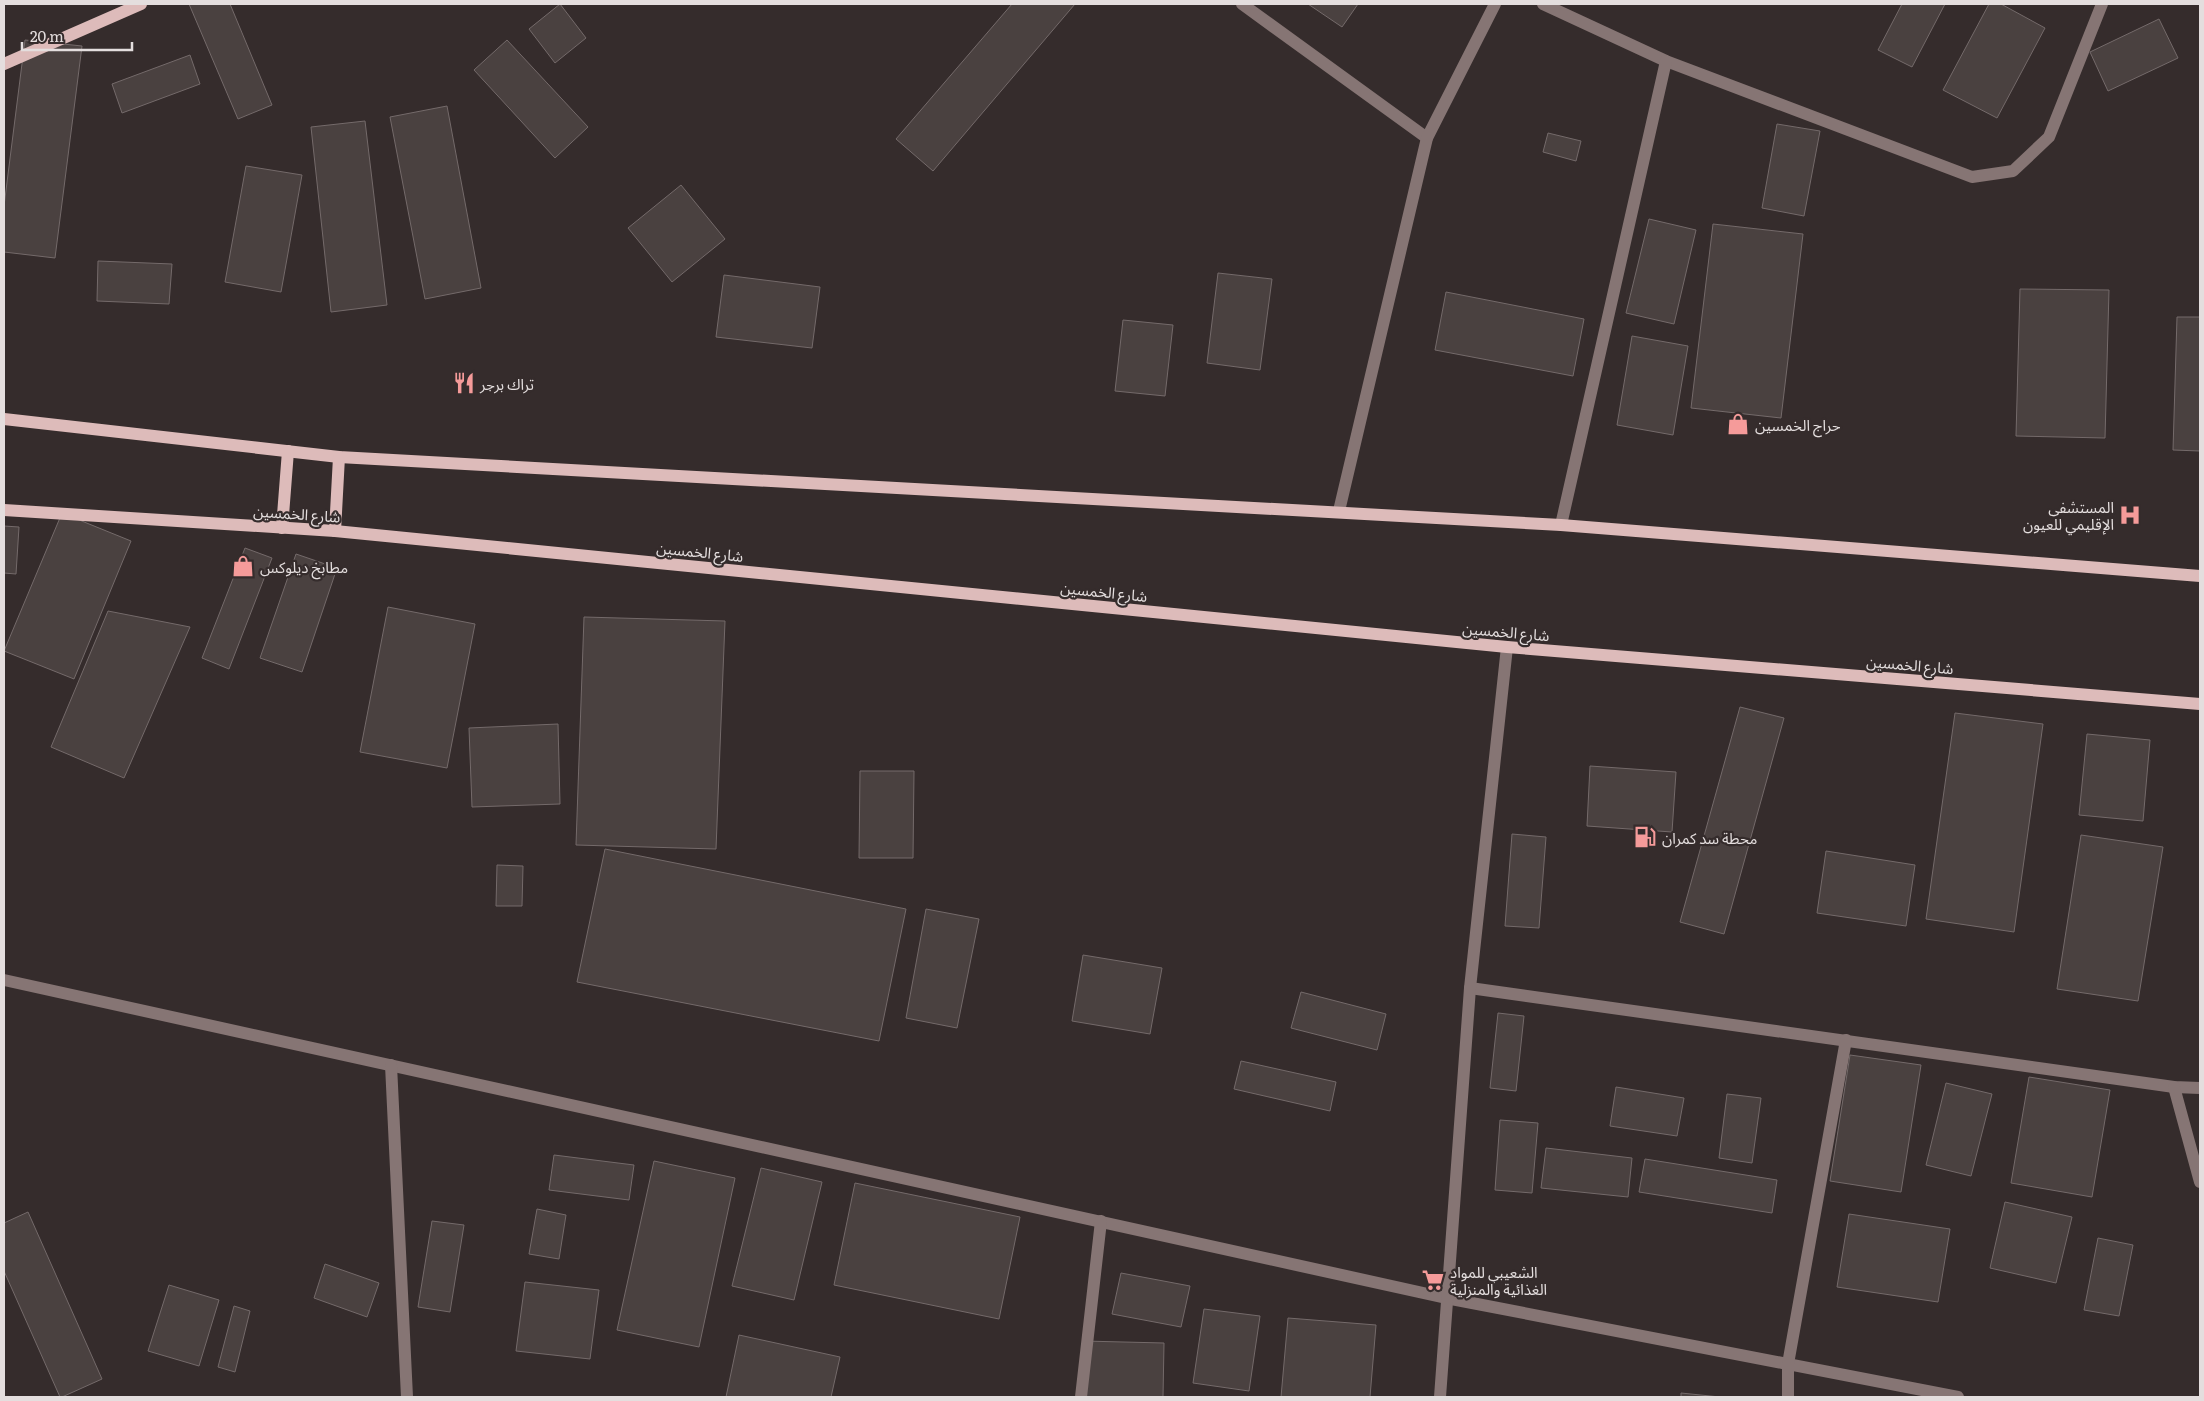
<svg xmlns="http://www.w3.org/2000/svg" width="2204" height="1401" font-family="Literata,'Noto Sans Arabic',serif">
<rect width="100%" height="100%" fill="#352c2c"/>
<!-- building -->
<g fill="#4a4140" stroke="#746a6a">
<polygon points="189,4 230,4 272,105 238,119"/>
<polygon points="560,4 586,38 555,63 529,29"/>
<polygon points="1012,4 1075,4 933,171 896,139"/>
<polygon points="1308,4 1358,4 1342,27"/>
<polygon points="1902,4 1945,4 1912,67 1878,50"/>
<polygon points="1989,4 2001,4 2045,28 1997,118 1943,90"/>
<polygon points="2159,19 2178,58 2108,91 2090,52"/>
<polygon points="25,40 82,46 55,258 4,252 4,206"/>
<polygon points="507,40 588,127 555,158 474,70"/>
<polygon points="190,55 200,84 122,113 112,84"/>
<polygon points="447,106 481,288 425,299 390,117"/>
<polygon points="365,121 387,305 331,312 311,127"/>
<polygon points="1777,124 1820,131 1804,216 1762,208"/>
<polygon points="1548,133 1581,141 1576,161 1543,152"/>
<polygon points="246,166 302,175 281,292 225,282"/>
<polygon points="681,185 725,239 672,282 628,228"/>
<polygon points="1649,219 1696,230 1674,324 1626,313"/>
<polygon points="1713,224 1803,234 1781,418 1691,408"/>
<polygon points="98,261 172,264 169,304 97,301"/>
<polygon points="1218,273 1272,279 1260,370 1207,363"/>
<polygon points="724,275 820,287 812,348 716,337"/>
<polygon points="2020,289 2109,290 2105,438 2016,436"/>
<polygon points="1446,292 1584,319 1573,376 1435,350"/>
<polygon points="2177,317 2200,317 2200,451 2173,450"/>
<polygon points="1123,320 1173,325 1165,396 1115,391"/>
<polygon points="1632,336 1688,346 1673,435 1617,425"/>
<polygon points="62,513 131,541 74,679 4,651"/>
<polygon points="4,526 19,527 16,574 4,573"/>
<polygon points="245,548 272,558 229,669 202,658"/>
<polygon points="296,554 337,568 302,672 260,658"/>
<polygon points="388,607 475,624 447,768 360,752"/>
<polygon points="108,611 190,627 124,778 51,747"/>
<polygon points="584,617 725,621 716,849 576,845"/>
<polygon points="1740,707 1784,718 1724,934 1680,922"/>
<polygon points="1955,713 2043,724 2014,932 1926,919"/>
<polygon points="558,724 560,804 472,807 469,728"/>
<polygon points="2087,734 2150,740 2143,821 2079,815"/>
<polygon points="1590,766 1676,772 1672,832 1587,826"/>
<polygon points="860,771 914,771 913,858 859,858"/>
<polygon points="1512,834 1546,837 1539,928 1505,926"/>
<polygon points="2081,835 2163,847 2138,1001 2057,989"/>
<polygon points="605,849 906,909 879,1041 577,982"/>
<polygon points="1826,851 1915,865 1906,926 1817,913"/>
<polygon points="497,865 523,866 522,906 496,906"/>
<polygon points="926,909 979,919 957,1028 906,1018"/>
<polygon points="1083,955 1162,968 1150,1034 1072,1021"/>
<polygon points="1301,992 1386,1014 1377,1050 1291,1028"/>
<polygon points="1498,1013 1524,1016 1516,1091 1490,1088"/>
<polygon points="1850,1055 1921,1065 1901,1192 1830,1181"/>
<polygon points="1241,1061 1336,1082 1330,1111 1234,1089"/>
<polygon points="2029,1077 2110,1090 2092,1197 2011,1183"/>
<polygon points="1946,1083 1992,1094 1971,1176 1926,1165"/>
<polygon points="1616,1087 1684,1098 1677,1136 1610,1126"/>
<polygon points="1727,1094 1761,1098 1752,1163 1719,1158"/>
<polygon points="1500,1120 1538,1123 1532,1193 1495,1190"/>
<polygon points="1546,1148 1632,1158 1628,1197 1541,1188"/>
<polygon points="554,1155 634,1165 629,1200 549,1190"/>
<polygon points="1645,1159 1777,1180 1772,1213 1639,1192"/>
<polygon points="654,1161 735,1178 699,1347 617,1330"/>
<polygon points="761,1168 822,1182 794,1300 732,1286"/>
<polygon points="855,1183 1020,1217 999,1319 834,1285"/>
<polygon points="2005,1202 2072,1217 2056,1283 1990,1268"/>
<polygon points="537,1209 566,1215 559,1259 529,1254"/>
<polygon points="28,1212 102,1379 62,1397 60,1397 4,1271 4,1223"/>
<polygon points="1849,1214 1950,1229 1938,1302 1837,1287"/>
<polygon points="432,1221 464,1225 450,1312 418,1307"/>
<polygon points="2098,1238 2133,1245 2119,1316 2084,1310"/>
<polygon points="325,1264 379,1283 367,1317 314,1298"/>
<polygon points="1121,1273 1190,1286 1181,1327 1112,1314"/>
<polygon points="525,1282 599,1290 590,1359 516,1351"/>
<polygon points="169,1285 219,1300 199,1366 148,1351"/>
<polygon points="234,1306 250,1311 235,1372 218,1367"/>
<polygon points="1204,1309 1260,1316 1249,1391 1193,1383"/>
<polygon points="1288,1318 1376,1325 1370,1397 1281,1397"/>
<polygon points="739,1335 840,1357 831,1397 726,1397"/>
<polygon points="1083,1341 1164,1343 1163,1397 1082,1397"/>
<polygon points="1681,1393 1720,1397 1681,1397"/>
</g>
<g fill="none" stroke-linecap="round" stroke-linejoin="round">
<!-- minor -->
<g stroke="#867574" stroke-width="12">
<polyline points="1242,4 1427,138"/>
<polyline points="1543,4 1666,61 1972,177 2013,171 2049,137 2102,4"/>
<polyline points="1339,511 1427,138 1495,4"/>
<polyline points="1561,525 1666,61"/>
<polyline points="4,980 1446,1298 1958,1397"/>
<polyline points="1470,988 2174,1087 2200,1088"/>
<polyline points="391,1065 407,1397"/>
<polyline points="2174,1087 2200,1182"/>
<polyline points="1081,1397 1101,1221"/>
<polyline points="1440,1397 1470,988 1507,647"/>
<polyline points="1788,1397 1788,1364 1846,1040"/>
</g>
<!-- major -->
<g stroke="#ddbbba" stroke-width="12">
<polyline points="4,64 141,4"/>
<polyline points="4,419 339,457 1561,525 2200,576"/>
<polyline points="4,510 335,531 1507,647 2200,704"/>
<polyline points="282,528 288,451"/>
<polyline points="335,531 339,457"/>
</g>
</g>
<!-- icons -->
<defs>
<g id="restaurant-bare" transform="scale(1.725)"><path d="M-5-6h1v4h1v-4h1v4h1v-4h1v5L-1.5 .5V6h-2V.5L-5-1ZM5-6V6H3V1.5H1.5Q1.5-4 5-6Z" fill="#f59b9a" stroke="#352c2c" stroke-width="2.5" paint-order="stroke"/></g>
<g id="shop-bare" transform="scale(1.725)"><path d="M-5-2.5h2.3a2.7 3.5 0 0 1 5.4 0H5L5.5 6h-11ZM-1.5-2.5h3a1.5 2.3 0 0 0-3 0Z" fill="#f59b9a" stroke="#352c2c" stroke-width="2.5" paint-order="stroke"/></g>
<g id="hospital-bare" transform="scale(1.725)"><path d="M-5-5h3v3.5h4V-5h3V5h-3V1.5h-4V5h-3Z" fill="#f59b9a" stroke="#352c2c" stroke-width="2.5" paint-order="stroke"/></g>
<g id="fuel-bare" transform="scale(1.725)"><path d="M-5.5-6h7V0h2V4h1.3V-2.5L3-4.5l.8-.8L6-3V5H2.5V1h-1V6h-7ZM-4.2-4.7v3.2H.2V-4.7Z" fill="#f59b9a" stroke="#352c2c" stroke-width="2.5" paint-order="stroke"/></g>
<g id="supermarket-bare" transform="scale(1.725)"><path d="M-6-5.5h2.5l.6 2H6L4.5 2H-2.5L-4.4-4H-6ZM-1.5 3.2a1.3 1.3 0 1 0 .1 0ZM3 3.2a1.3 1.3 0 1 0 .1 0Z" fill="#f59b9a" stroke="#352c2c" stroke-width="2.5" paint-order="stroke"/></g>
</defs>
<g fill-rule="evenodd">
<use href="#restaurant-bare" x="464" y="383"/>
<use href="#shop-bare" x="1738" y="424"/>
<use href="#hospital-bare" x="2130" y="515"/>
<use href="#shop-bare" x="243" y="566"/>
<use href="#fuel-bare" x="1645" y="837"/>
<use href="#supermarket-bare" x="1433" y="1280"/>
</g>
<g text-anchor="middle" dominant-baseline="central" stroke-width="4.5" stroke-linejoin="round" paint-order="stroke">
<!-- poi labels -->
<g font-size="15" fill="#e4dede" stroke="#352c2c" text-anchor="start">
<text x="480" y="383">تراك برجر</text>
<text x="1755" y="424">حراج الخمسين</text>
<text x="2114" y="506" text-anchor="end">المستشفى<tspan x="2114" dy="17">الإقليمي للعيون</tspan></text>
<text x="260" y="566">مطابخ ديلوكس</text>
<text x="1662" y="837">محطة سد كمران</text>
<text x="1450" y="1271">الشعيبي للمواد<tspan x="1450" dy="17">الغذائية والمنزلية</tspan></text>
</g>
<!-- street labels -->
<g font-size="15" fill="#e4dede" stroke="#352c2c">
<text transform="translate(297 513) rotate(4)">شارع الخمسين</text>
<text transform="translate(700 551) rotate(6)">شارع الخمسين</text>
<text transform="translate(1104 591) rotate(6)">شارع الخمسين</text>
<text transform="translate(1506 631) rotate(5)">شارع الخمسين</text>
<text transform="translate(1910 664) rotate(5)">شارع الخمسين</text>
</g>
</g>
<!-- border -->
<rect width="2204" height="1401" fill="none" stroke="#e4dede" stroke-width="10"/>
<!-- scale -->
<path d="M22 42v8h110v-8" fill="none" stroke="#e4dede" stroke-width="2.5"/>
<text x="30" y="42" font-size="15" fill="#e4dede" stroke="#352c2c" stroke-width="4" paint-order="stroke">20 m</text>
</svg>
